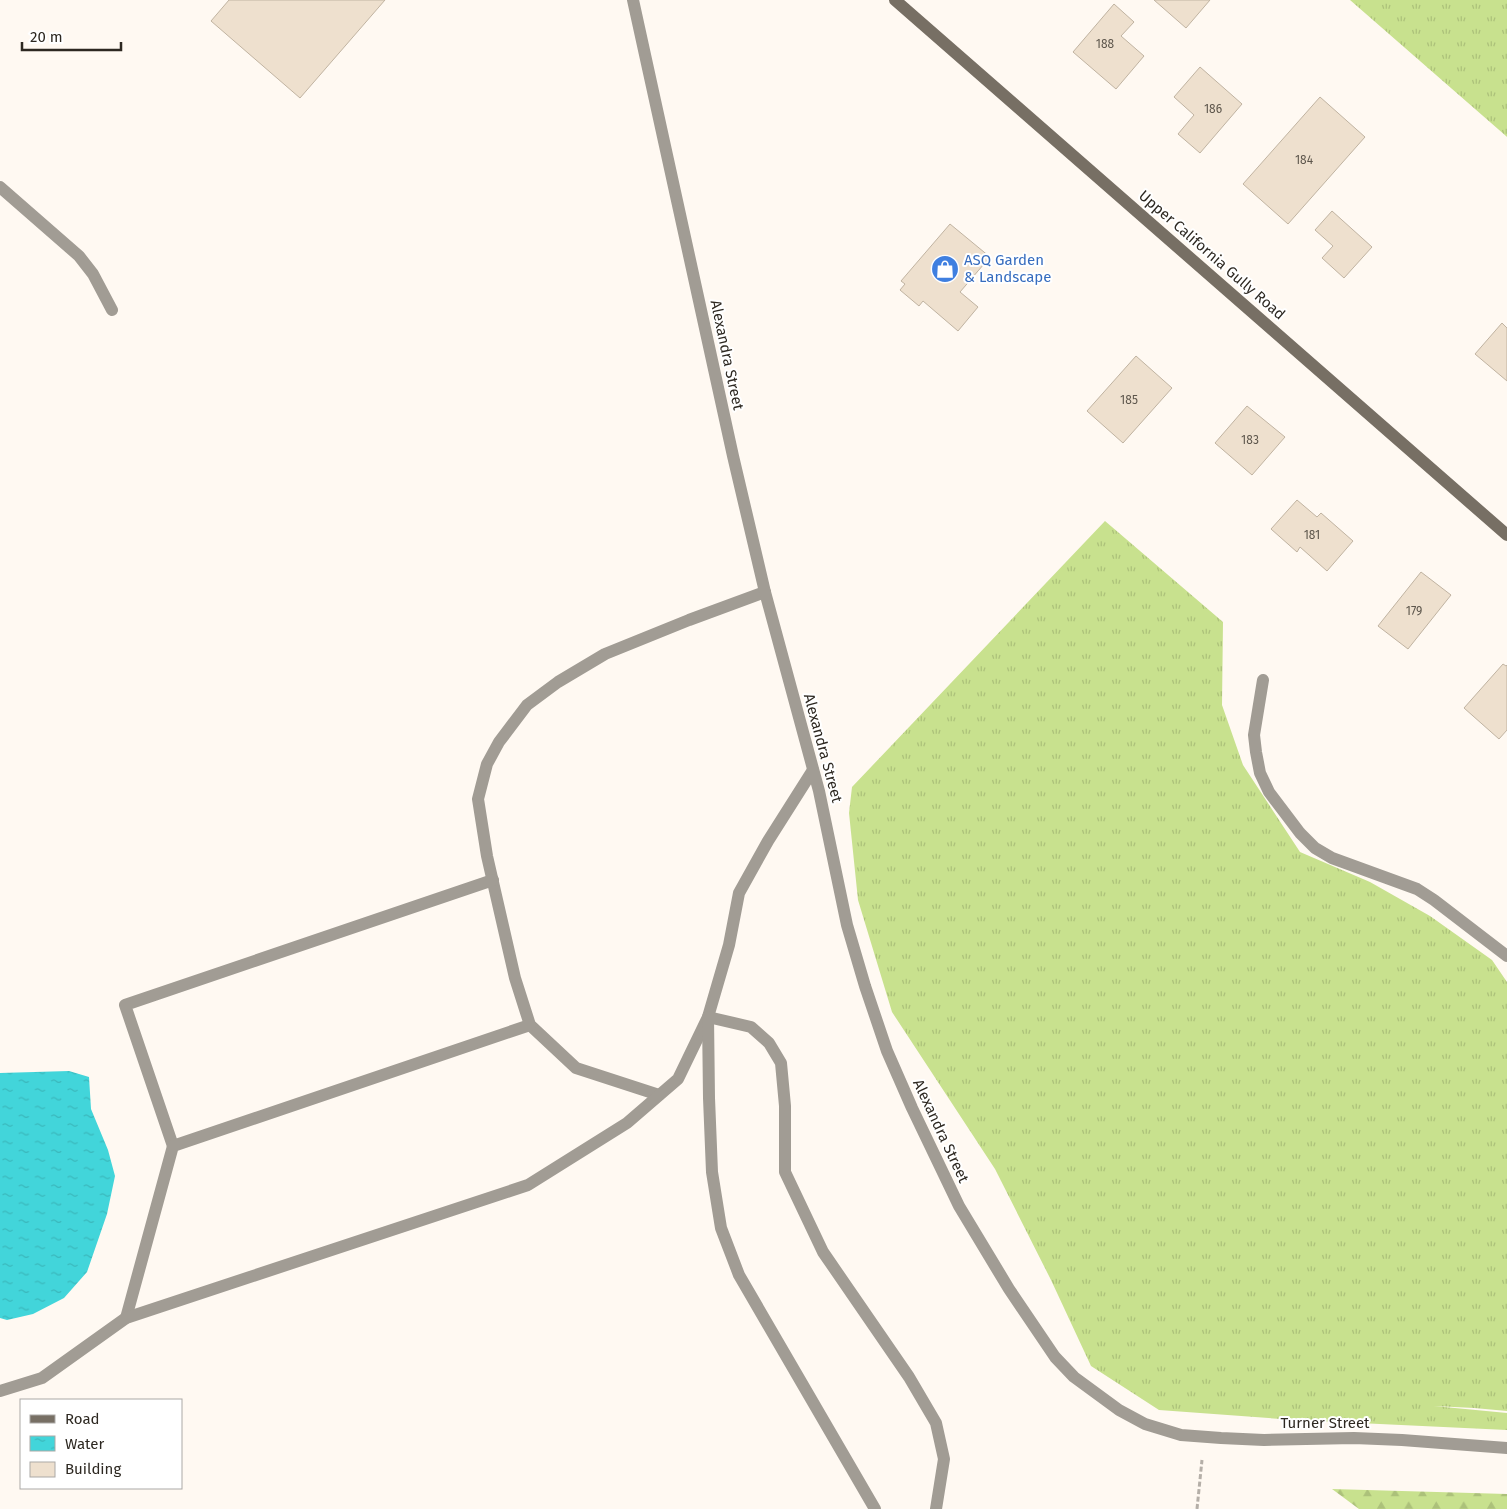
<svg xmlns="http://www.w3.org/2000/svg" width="1507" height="1509" font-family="'Fira Sans',sans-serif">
<defs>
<pattern id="grass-tufts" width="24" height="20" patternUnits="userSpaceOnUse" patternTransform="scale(1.25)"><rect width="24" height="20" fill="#c8e18e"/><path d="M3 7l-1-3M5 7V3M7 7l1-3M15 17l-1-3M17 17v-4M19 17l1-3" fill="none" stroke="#acc17a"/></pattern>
<pattern id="forest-firs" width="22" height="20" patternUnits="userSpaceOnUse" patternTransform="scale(1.25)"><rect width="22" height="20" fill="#c8e18e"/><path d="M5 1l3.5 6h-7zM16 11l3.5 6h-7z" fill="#acc17a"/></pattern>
<pattern id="water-ripples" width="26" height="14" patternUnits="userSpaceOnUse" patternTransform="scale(1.25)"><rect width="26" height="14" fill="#42d5da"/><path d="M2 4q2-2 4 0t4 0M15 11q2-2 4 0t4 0" fill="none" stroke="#3ab7bb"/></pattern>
</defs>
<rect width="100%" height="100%" fill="#fff9f2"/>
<!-- grass -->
<g fill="url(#grass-tufts)">
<polygon points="1350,0 1507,0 1507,137 1506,136"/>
<polygon points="1105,521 1223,622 1222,705 1243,765 1300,852 1370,882 1430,916 1492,960 1507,982 1507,1411 1474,1408 1434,1406 1507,1413 1507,1430 1295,1420 1159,1410 1091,1366 1051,1280 995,1169 892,1012 858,900 849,813 852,787"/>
</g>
<!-- forest -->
<polygon fill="url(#forest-firs)" points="1332,1489 1507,1494 1507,1509 1359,1509"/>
<!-- water -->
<polygon fill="url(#water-ripples)" points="69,1071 89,1077 91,1109 108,1150 115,1176 107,1214 87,1272 64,1298 33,1314 7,1320 0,1318 0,1073"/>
<!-- building -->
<g fill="#eee0ce" stroke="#c0b3a1">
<polygon points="229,0 385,0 300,98 211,21"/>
<polygon points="1154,0 1210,0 1186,28"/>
<polygon points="1114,4 1134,22 1121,36 1144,56 1116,89 1073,52"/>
<polygon points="1200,67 1242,104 1200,153 1178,134 1194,115 1174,97"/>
<polygon points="1320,97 1365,137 1288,224 1243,184"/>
<polygon points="1332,211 1372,247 1344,278 1322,258 1333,246 1315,230"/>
<polygon points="950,224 990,257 960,292 978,307 958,331 923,301 919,306 900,290 905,284 901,281"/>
<polygon points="1502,323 1507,328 1507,381 1475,354"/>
<polygon points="1136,356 1172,388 1123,443 1087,411"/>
<polygon points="1247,406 1285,437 1252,475 1215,443"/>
<polygon points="1297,500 1317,517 1321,513 1353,541 1327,571 1300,547 1297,552 1271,529"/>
<polygon points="1421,572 1451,595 1408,649 1378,626"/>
<polygon points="1503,664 1506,666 1507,665 1507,730 1499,739 1464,708"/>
</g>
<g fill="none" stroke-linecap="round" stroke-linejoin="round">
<!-- path -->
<polyline stroke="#b5afa8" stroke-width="3" stroke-dasharray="5 2.5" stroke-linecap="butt" points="1197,1509 1202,1460"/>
<!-- lane -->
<g stroke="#a19c94" stroke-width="12">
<polyline points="0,187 79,256 93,274 112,310"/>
<polyline points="1263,680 1254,735 1256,752 1260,773 1269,792 1300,833 1315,848 1332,858 1417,889 1434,900 1507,956"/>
<polyline points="659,1095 576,1068 530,1025 515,978 487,856 478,799 487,764 499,742 527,705 558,682 605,654 689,620 765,592"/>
<polyline points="173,1146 125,1005 493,880"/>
<polyline points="126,1318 173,1146 530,1025"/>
<polyline points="0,1391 42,1378 126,1318 528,1185 627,1123 678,1079 708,1017 729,945 739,893 768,841 813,770"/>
<polyline points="875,1509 739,1275 721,1228 712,1172 709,1098 708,1017 751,1027 769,1043 781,1063 785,1106 785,1172 823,1252 909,1377 936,1423 944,1459 936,1509"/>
</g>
<!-- street -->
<polyline stroke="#a19c94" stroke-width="12" points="633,0 733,456 765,592 819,791 847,925 865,986 887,1051 912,1108 959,1206 1009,1289 1055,1357 1074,1377 1119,1410 1145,1424 1181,1435 1221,1438 1264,1440 1354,1438 1402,1440 1507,1448"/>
<!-- secondary -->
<polyline stroke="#776f64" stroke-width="12" points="895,0 1507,535"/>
</g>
<!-- icons -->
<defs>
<g id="shop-disc" transform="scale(1.4375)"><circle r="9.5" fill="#3f7fe0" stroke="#fff"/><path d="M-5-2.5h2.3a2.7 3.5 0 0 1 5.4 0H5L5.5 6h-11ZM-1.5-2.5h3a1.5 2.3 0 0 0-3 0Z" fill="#fff"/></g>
</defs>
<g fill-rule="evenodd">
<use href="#shop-disc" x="945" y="269"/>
</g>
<g text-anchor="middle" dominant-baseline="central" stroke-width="4" stroke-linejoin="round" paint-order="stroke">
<!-- number labels -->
<g font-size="12" fill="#5d564c">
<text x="1105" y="44">188</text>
<text x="1213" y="109">186</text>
<text x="1304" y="160">184</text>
<text x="1129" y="400">185</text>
<text x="1250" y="440">183</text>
<text x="1312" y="535">181</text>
<text x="1414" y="611">179</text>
</g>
<!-- street labels -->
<g font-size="15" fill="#2d2821" stroke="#fff">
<text transform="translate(1212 255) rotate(41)">Upper California Gully Road</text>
<text transform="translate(727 355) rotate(78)">Alexandra Street</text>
<text transform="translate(823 748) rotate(75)">Alexandra Street</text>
<text transform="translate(941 1131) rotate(65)">Alexandra Street</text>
<text x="1325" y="1423">Turner Street</text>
</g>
<!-- shop labels -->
<g font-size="15" fill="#366cbe" stroke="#fff" text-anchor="start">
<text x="964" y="260">ASQ Garden<tspan x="964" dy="17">&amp; Landscape</tspan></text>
</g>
</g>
<!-- legend -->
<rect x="20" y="1399" width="162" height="90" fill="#ffffff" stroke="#aba9a6"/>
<rect x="30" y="1415" width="25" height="8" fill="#776f64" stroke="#aba9a6"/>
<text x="65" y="1424" font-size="15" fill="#2d2821">Road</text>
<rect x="30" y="1436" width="25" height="15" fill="url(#water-ripples)" stroke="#aba9a6"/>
<text x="65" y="1449" font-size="15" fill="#2d2821">Water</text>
<rect x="30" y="1462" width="25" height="15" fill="#eee0ce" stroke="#aba9a6"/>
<text x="65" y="1474" font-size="15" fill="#2d2821">Building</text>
<!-- scale -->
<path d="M22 42v8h99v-8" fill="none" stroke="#2d2821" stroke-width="2.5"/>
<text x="30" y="42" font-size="15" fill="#2d2821" stroke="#ffffff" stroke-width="4" paint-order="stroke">20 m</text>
</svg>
